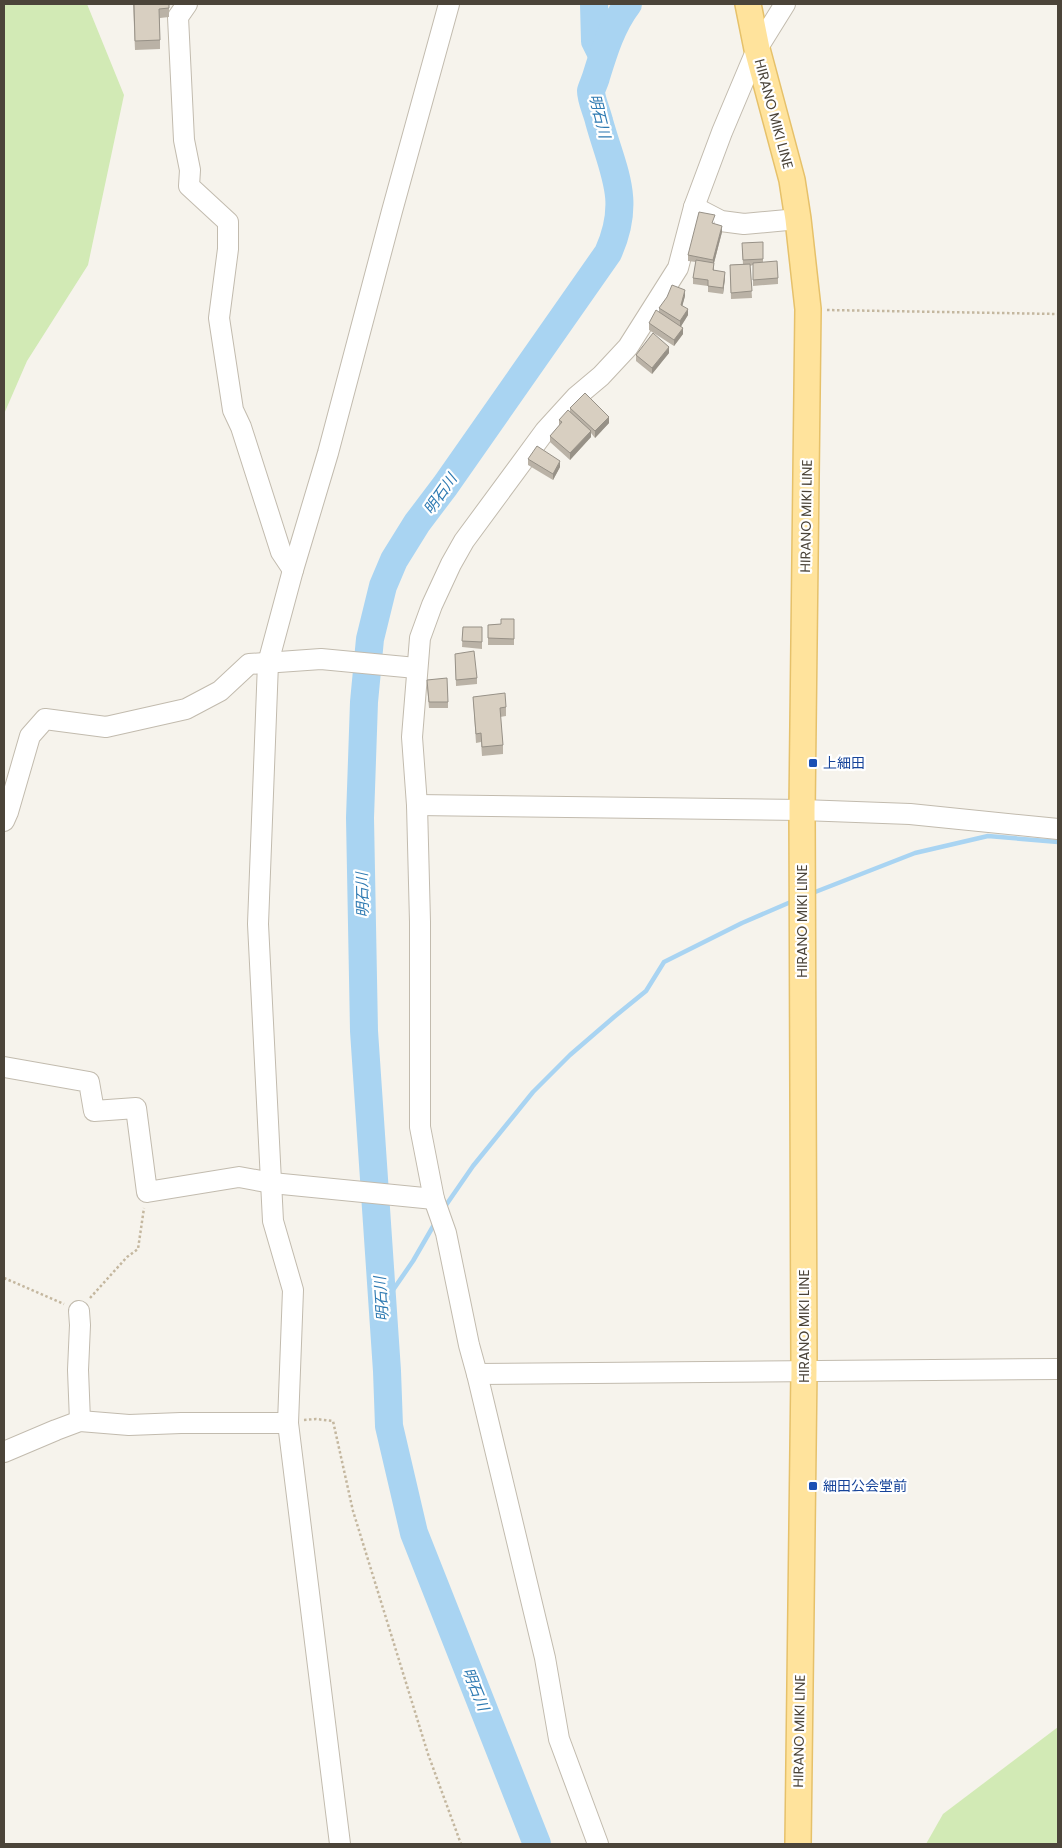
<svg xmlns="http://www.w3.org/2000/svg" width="1062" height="1848" font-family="Poppins,'Noto Sans JP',sans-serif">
<rect width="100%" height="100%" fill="#f6f3ec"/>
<!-- green -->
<g fill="#d2eab5">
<polygon points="4,4 87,4 124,95 88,265 27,361 4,414"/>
<polygon points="1058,1727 1058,1844 926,1844 943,1814"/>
</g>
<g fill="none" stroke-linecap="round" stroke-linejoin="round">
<!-- stream -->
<g stroke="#a9d4f2" stroke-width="4.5">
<polyline points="810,894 915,853 988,836 1058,842"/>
<polyline points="444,1208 473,1166 533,1092 570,1055 614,1017 646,991 664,962 742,923 793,901"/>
<polyline points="382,1306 413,1261 435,1223"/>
</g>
<!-- river -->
<g stroke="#a9d4f2" stroke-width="28">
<polyline points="594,4 595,41 602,55"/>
<path d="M537,1844L414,1533L389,1426L387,1371L364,1031L360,818L364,702L370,639L383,586L394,560L417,523L445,486L608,253C632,200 613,172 599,121C597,112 591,100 591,91C592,87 595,81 596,77C604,51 612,25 628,4"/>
</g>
<!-- minor casing -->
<g stroke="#c2bbae" stroke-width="22">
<g id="minor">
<polyline points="187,4 178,17 184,140 190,170 189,186 228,222 228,249 219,318 233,410 241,427 281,552 293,570"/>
<polyline points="694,207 721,221 744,224 798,219"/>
<polyline points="417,805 802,810 910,814 1058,829"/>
<polyline points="4,821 8,812 30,736 45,719 106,727 186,709 220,691 249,664 321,659 416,668"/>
<polyline points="4,1067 89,1082 94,1111 136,1108 147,1192 239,1177 272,1183 434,1199"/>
<polyline points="79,1311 80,1325 78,1370 80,1421"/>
<polyline points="477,1374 1058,1369"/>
<polyline points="4,1452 56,1430 80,1421 129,1425 181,1423 288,1423"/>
<polyline points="340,1844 288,1423 293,1290 273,1221 258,924 268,663 293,570 328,453 392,211 449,4"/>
<polyline points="598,1844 559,1739 545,1658 477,1374 469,1345 446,1233 434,1199 420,1127 420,922 417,805 412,737 420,638 432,605 451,564 464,541 545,431 576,397 601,376 628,347 678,268 694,207 722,132 757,49 785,4"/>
</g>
</g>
<!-- major casing -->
<g stroke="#e6c16a" stroke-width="28">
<polyline id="major" points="748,4 757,49 792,180 798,219 808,309 802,810 804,1370 798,1844"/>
</g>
<!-- path -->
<g stroke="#c4b79f" stroke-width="2.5" stroke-dasharray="2.5 2.5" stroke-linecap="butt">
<polyline points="827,310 1058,314"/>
<polyline points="4,1278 64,1304"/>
<polyline points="90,1298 127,1257 138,1249 144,1208"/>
<polyline points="304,1420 316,1419 333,1421 353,1511 428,1754 461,1844"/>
</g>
<!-- minor -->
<use href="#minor" stroke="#fff" stroke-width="20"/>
<!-- major -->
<use href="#major" stroke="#ffe39c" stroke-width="25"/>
</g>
<!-- wall -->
<g fill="#bab2a6">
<polygon points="133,4 169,8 169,17 160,18 160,49 135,50"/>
<polygon points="715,221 714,224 722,232 714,263 714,270 725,278 723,294 708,292 708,286 693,284 693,278 696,262 688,261 688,255"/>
<polygon points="763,242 763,262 778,278 778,284 753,286 753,265 750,266 752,298 731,299 730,265 743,264 742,249"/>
<polygon points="685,296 682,306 688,315 681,326 683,334 674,346 649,330 649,323 659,312 659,308"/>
<polygon points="669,353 652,374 636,361 636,355"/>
<polygon points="570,408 609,423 595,438 591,433 591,437 570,460 550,442 550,436 559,426 559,420 570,412"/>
<polygon points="528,459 560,467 553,480 528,465"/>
<polygon points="514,619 514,645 488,645 488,625 501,624"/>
<polygon points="463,627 482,627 482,649 462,647"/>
<polygon points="455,654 477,678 477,684 456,686"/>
<polygon points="427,686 448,702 448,708 429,708"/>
<polygon points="473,697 506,707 506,716 500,717 503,745 503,754 482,756 481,742 476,743"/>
</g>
<!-- shaded-wall -->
<g fill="#979187">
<polygon points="722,226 722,232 714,263 713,276 713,260"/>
<polygon points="725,272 725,278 723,294 723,288"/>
<polygon points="685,290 685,296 681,311 681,305"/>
<polygon points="688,309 688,315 680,328 680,321"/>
<polygon points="683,328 683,334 674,346 674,340"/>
<polygon points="669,347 669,353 652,374 652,368"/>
<polygon points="609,417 609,423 595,438 595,431"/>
<polygon points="591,431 591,437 570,460 570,453"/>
<polygon points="560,461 560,467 553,480 553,474"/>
</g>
<!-- building -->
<g fill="#d8cfc1" stroke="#979187">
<polygon points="134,4 169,4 169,8 159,9 160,40 135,41"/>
<polygon points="699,212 715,215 712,223 722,226 713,260 688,255"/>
<polygon points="763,242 763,259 743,260 742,243"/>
<polygon points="696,260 714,263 713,270 725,272 723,288 708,286 708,280 693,278"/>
<polygon points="777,261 778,278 753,280 753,263"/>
<polygon points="750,264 752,291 731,293 730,265"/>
<polygon points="672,285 685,290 681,305 688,309 680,321 659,308 667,297"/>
<polygon points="656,310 683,328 674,340 649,323"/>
<polygon points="653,333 669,347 652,368 636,355"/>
<polygon points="585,393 609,417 595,431 570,408"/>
<polygon points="568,410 591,431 570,453 550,436 562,422 559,420"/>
<polygon points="537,446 560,461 553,474 528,459"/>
<polygon points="501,619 514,619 514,639 488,638 488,625 501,624"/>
<polygon points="463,627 482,627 482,642 462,641"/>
<polygon points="474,651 477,678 456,680 455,654"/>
<polygon points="447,678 448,702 429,702 427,680"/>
<polygon points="505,693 506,707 500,708 503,745 482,747 481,733 476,734 473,697"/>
</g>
<!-- markers -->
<g fill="#1a4fb4" stroke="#fff" stroke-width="2">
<rect x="808" y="758" width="10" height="10" rx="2.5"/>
<rect x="808" y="1481" width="10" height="10" rx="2.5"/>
</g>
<g text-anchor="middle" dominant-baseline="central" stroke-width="4.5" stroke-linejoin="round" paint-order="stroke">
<!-- street labels -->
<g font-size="14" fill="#4b4439" stroke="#fff">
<text transform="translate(774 114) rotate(75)">HIRANO MIKI LINE</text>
<text transform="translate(806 516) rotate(-89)">HIRANO MIKI LINE</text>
<text transform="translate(802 921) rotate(-90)">HIRANO MIKI LINE</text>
<text transform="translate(804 1326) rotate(-90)">HIRANO MIKI LINE</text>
<text transform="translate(799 1731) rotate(-89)">HIRANO MIKI LINE</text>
</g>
<!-- transit labels -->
<g font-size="14" fill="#164399" stroke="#fff" text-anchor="start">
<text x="823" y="763">上細田</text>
<text x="823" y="1486">細田公会堂前</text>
</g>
<!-- water labels -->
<g font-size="15" font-style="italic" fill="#2e7ab2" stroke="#fff">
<text transform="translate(600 116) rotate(76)">明石川</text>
<text transform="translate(440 494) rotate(-55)">明石川</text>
<text transform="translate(362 895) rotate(-91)">明石川</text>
<text transform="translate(381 1299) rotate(-94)">明石川</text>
<text transform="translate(476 1689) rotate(68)">明石川</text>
</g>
</g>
<!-- border -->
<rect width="1062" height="1848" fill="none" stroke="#4b4439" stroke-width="10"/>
</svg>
